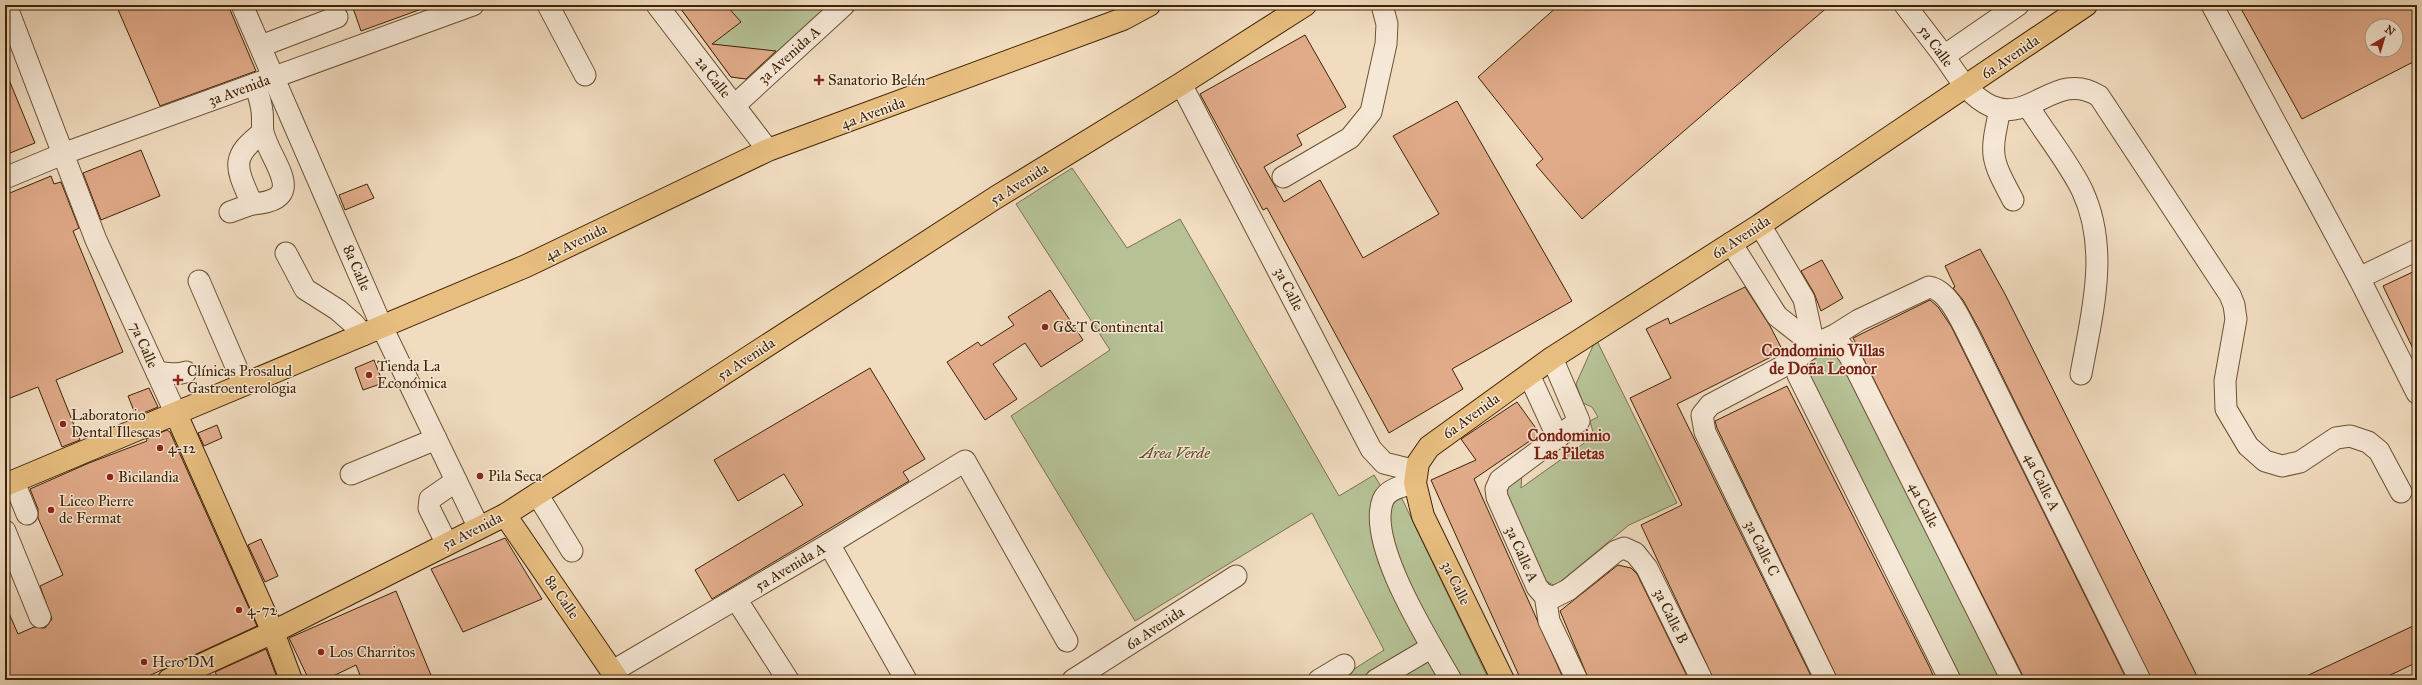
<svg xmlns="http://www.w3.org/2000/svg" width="2422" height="685" font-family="'IM FELL Great Primer',serif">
<rect width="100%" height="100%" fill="#f1dcc0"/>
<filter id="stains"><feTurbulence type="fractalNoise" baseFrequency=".005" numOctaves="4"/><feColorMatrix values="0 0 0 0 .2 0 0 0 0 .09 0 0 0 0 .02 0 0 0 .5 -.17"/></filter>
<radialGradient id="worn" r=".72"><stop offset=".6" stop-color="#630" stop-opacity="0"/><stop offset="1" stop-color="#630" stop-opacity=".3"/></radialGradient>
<!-- green -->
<g fill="#b6c296" stroke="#7a724d">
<polygon points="678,5 831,5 750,79 731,77"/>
<polygon points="1072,168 1127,248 1180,219 1339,496 1374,475 1382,488 1393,480 1489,680 1337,680 1384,650 1312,513 1135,621 1011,416 1110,350 1016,204"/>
<polygon points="1596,339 1677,503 1629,525 1555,586 1542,579 1504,493 1507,487 1522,474 1521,488 1594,436 1590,421 1598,417 1592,407 1583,403 1576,384"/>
<polygon points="1830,351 1838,353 2004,680 1957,680 1809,378 1809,362"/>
</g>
<!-- building -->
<g fill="#e1ab8a" stroke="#3e2304" fill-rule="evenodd">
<polygon points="116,5 228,5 256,71 160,106"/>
<polygon points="352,5 427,5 427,7 361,31"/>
<polygon points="678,5 726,5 741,22 712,44 776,51 746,79 731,77"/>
<polygon points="1559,5 1830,5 1582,219 1536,165 1543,159 1478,77"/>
<path d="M2239,5H2417V60L2302,119ZM2372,26H2396V50H2372Z"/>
<polygon points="1305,35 1346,107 1297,135 1302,145 1264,167 1284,202 1320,180 1363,258 1439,214 1393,136 1457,101 1572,301 1452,369 1463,389 1389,433 1267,208 1263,210 1200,94"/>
<polygon points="5,70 35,143 5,155"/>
<polygon points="141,150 160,196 101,220 83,173"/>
<polygon points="51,176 54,184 61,182 79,228 73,231 123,352 56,380 80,440 62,447 38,387 5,400 5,195"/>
<polygon points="367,184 374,198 345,210 339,195"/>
<polygon points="1980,249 2005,294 2199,680 2152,680 1979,329 1963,300 1953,288 1955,287 1945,266"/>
<polygon points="1822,260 1843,298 1821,311 1814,293 1801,271"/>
<polygon points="2417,270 2417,357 2383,286"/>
<polygon points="1745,287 1770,326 1783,351 1677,404 1813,680 1714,680 1641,525 1682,505 1630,398 1671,378 1646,329 1668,318 1670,324"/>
<polygon points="1050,290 1083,340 1041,367 1025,343 993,364 1017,399 985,420 947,362 978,342 981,346 1014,325 1008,317"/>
<polygon points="1930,300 1938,307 1951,326 2127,680 2025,680 1853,338"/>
<polygon points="374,360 383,383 363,390 355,368"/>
<polygon points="870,368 925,459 903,472 909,481 712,599 695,570 803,505 784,474 738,501 714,460"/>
<polygon points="1787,386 1929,666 1935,680 1838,680 1717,428 1715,421"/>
<polygon points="149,388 158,407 136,416 128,396"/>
<polygon points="1517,402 1540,434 1474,479 1564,680 1521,680 1431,480 1476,460 1461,439"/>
<polygon points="217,425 222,438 204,446 198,433"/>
<polygon points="167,430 170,432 257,626 140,680 5,680 5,604 18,634 34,627 45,628 52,619 40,586 63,575 38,518 38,509 30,489 89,463 147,441 146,439"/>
<polygon points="505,538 542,599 463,632 431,569"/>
<polygon points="261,539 278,576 265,582 248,545"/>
<polygon points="1618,565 1631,568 1637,574 1689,680 1589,680 1560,611"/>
<polygon points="396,591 433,680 362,680 356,665 325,680 309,680 289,638"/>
<polygon points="2413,626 2417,635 2417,662 2399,671 2379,680 2298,680"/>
<polygon points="266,649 278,680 219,680 215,672"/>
</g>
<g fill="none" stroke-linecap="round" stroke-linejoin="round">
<!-- minor casing -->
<g stroke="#6b5133" stroke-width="23">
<g id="minor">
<polyline points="6,5 96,240 176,414"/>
<polyline points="242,5 382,327 479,528"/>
<polyline points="548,5 585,75"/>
<polyline points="657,5 768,150"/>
<path d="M1905,5C1918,22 1931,39 1944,56C1957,75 1969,96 1991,106C2031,124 2056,69 2099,96L2230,295L2234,305L2236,319L2225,381L2226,409L2248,446L2265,461L2282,466L2300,462L2336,438L2350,436L2368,442L2379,451L2401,492"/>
<polyline points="2212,5 2359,278 2417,393"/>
<polyline points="261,46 337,17"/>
<polyline points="1944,56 2018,5"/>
<path d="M255,84C258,93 261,102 262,111C263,118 262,126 263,132C270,162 311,200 252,204C236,167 229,158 263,132"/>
<polyline points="1181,84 1371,449 1384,463 1416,471"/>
<polyline points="735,105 844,5"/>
<path d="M2028,106C2044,132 2069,163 2082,190C2110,249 2092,313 2081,374"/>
<path d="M2000,109C1990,156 1990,157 2013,200"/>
<polyline points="1283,177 1350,138 1371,112 1386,44 1387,24 1382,5"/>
<polyline points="5,178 65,153 473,5"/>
<polyline points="230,212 252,204"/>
<polyline points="1760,225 1804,299 1814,345"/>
<polyline points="1731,243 1777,316 1814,345"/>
<polyline points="286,253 305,289 338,310 354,324 363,335"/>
<polyline points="2359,278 2417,250"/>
<polyline points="199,281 244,385"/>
<polyline points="1827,339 1839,343 1849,355 2012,680"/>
<polyline points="1552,358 1579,421 1500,480 1496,489 1497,497 1537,587 1543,594 1553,597"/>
<polyline points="1795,360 1798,375 1950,680"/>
<path d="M157,373C168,372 175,376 186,372"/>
<polyline points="1529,375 1558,438"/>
<polyline points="351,474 436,439"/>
<polyline points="14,482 27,514"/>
<path d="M1415,483C1404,486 1388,488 1383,500C1366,543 1429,641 1451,680"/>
<polyline points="537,494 572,551"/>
<polyline points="5,531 40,617"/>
<polyline points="447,544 429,508 430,499 456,481"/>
<polyline points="829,544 906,680"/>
<polyline points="736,599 788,680"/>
<polyline points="613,671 829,544 965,461 1067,641"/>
<polyline points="1073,680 1236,576"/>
<polyline points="1319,680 1344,665"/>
<polyline points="1376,680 1432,647"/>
<polyline points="1577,680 1549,621 1546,601 1568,590 1616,551 1624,548 1635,553 1647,568 1702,680"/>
<path d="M1826,680L1705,432L1702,415L1710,405L1795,360L1814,345L1835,335L1859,320L1929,287C1948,290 1960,319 1968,334L2140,680"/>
</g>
</g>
<!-- major casing -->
<g stroke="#3e2304" stroke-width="24">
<g id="major">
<polyline points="176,414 273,632 291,680"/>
<polyline points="5,485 526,266 768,150 1123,19 1149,5"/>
<polyline points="505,515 618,680"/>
<polyline points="169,680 273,632 505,515 995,198 1181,84 1305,5"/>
<polyline points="1503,680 1423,516 1415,483 1418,463 1429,447 1552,358 1760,225 2086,5"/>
</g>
</g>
<!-- minor -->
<use href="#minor" stroke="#f6e8d6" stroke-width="21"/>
<!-- major -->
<use href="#major" stroke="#e8be80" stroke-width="22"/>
</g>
<!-- markers -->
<g fill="#8f2418" stroke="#f6e8d6" stroke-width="1.5">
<path d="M817 74h4v4h4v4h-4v4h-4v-4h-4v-4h4z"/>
<circle cx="1045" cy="327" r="4"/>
<circle cx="369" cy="375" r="4"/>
<path d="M176 374h4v4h4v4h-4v4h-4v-4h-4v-4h4z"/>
<circle cx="63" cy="424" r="4"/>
<circle cx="160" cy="448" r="4"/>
<circle cx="480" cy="476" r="4"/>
<circle cx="110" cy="477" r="4"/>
<circle cx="51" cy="510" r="4"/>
<circle cx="239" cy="610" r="4"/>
<circle cx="321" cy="652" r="4"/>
<circle cx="144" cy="662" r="4"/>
</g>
<g text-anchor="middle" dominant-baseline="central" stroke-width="3" stroke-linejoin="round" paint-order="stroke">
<!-- street labels -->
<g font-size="15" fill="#3e2304" stroke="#f6e8d6">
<text transform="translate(1936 46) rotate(54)">5a Calle</text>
<text transform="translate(789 55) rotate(-42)">3a Avenida A</text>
<text transform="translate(2010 57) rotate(-34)">6a Avenida</text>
<text transform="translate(713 77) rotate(52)">2a Calle</text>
<text transform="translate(239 90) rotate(-20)">3a Avenida</text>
<text transform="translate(873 113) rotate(-20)">4a Avenida</text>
<text transform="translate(1019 184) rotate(-32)">5a Avenida</text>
<text transform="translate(1741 237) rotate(-33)">6a Avenida</text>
<text transform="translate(576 242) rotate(-26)">4a Avenida</text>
<text transform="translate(357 268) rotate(67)">8a Calle</text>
<text transform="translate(1289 289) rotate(63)">3a Calle</text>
<text transform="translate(144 345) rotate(66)">7a Calle</text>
<text transform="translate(746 359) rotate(-33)">5a Avenida</text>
<text transform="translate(1471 416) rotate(-36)">6a Avenida</text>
<text transform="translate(2042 482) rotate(64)">4a Calle A</text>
<text transform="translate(1924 505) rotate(63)">4a Calle</text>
<text transform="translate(472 531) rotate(-27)">5a Avenida</text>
<text transform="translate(1762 548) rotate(64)">3a Calle C</text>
<text transform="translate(1522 554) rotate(66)">3a Calle A</text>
<text transform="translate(790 567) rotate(-31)">5a Avenida A</text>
<text transform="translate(1456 583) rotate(64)">3a Calle</text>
<text transform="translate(562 597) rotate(56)">8a Calle</text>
<text transform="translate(1671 616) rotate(64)">3a Calle B</text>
<text transform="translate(1155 628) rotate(-33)">6a Avenida</text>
</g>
<!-- poi labels -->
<g font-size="15" fill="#3e2304" stroke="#f6e8d6" text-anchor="start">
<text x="828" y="80">Sanatorio Belén</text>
<text x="1053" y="327">G&amp;T Continental</text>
<text x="377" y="366">Tienda La<tspan x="377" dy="17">Económica</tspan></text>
<text x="187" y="371">Clínicas Prosalud<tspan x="187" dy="17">Gastroenterologia</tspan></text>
<text x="71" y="415">Laboratorio<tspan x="71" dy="17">Dental Illescas</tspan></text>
<text x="168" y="448">4-12</text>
<text x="488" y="476">Pila Seca</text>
<text x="118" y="477">Bicilandia</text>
<text x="59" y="501">Liceo Pierre<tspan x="59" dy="17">de Fermat</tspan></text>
<text x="247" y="610">4-72</text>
<text x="329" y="652">Los Charritos</text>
<text x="152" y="662">Hero DM</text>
</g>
<!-- park labels -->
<g font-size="15" font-style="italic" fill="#5c4b28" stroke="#f6e8d6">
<text x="1175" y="453">Área Verde</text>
</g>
<!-- neighbourhood labels -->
<g font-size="16" font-weight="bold" fill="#7a1f14" stroke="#f6e8d6">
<text x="1823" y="350">Condominio Villas<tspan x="1823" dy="18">de Doña Leonor</tspan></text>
<text x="1569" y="435">Condominio<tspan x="1569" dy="18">Las Piletas</tspan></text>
</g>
</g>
<!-- margin -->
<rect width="2422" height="685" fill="none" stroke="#f1dcc0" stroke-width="20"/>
<rect x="6" y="6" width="2410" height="673" fill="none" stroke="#3e2304" stroke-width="2"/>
<rect x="10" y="10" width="2402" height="665" fill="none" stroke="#3e2304"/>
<!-- north arrow -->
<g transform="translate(2384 38) rotate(38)"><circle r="19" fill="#f6e8d6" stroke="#ac9982"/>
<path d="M0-3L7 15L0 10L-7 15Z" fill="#8f2418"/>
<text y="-6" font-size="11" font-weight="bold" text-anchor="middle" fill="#3e2304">N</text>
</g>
<rect width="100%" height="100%" filter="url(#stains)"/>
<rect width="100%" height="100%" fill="url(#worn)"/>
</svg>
